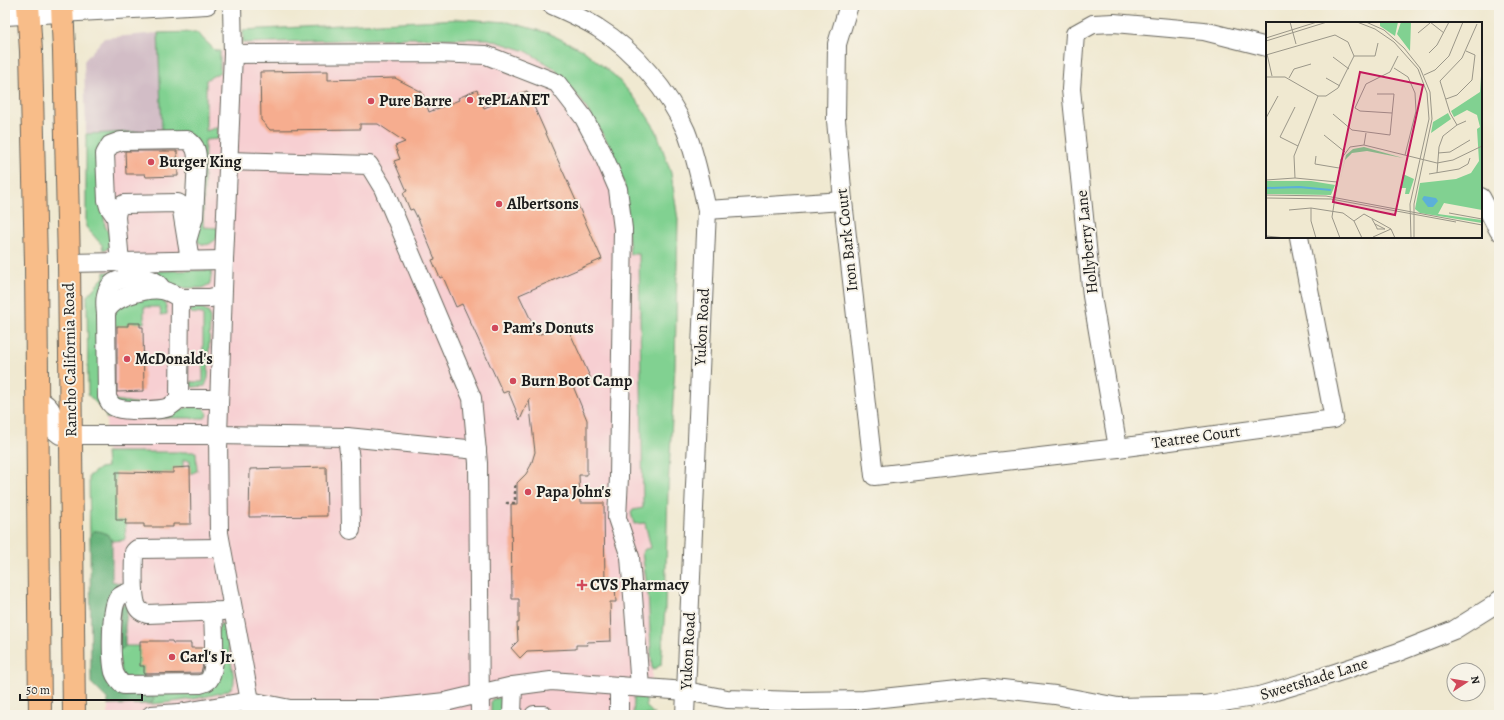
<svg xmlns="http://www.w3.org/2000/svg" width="1504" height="720" font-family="Alegreya,serif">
<rect width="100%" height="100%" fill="#f7f3e8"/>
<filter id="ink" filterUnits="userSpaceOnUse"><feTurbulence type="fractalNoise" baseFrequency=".025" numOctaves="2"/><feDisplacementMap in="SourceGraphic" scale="8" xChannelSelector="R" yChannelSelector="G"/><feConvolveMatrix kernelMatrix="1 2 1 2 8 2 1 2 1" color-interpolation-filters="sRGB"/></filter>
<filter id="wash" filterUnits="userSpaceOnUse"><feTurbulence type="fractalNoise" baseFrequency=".012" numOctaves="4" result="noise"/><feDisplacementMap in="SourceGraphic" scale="16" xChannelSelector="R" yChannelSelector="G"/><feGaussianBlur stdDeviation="0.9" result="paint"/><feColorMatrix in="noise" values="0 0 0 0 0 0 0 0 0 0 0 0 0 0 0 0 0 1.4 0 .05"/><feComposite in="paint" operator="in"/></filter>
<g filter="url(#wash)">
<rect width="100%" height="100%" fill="#f0e9d1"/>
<!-- built -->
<polygon fill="#f7cfd2" points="460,19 508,22 548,33 583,50 615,76 638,102 656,130 671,173 678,220 675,367 668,489 665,609 661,665 652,670 652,677 646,698 646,706 655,715 108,715 108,700 91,683 91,562 89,476 100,468 106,467 107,465 106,413 88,395 87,296 104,277 102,245 86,227 86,134 162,131 158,33 196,32 216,51 220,51 243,50 243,30"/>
<!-- industrial -->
<polygon fill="#d2bdc6" points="158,33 162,131 86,134 84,61 104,38"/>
<!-- green -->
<g fill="#81d191" stroke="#4e7656">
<polygon points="460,19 508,22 548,33 583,50 615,76 638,102 656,130 671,173 678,220 675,367 668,489 665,609 661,665 652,670 648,593 642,553 645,549 651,548 645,523 634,524 631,513 633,510 643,508 639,254 630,254 624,183 608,143 581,100 554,68 526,51 488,39 407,38 243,43 243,30"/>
<path d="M196,32L216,51H220V72L206,80V131L218,127V139L205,140L203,227L218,228L217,237C211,245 206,247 198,242L196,236L201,151L113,137L99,165L105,226L109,233L111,246L107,249L103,250L102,245L86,227V134L162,131L158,33Z"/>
<path d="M212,270L210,284L202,288H177L162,277L120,274L102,398L179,410C188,407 206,401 207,415L205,418H106V413L88,395L87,296L104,277V272Z"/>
<path d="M157,295C164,301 167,305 167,314L161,315L160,307H144V323H128V327L112,326L114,308Z"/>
<polygon points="200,308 209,313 210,319 208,378 205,386 193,387 191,386 191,382 203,382 203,314 191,313 190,310 190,309"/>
<polygon points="106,452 196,452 197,471 190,474 190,460 183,460 183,468 173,468 173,473 116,473 117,520 126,520 125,538 124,540 112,541 106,534 94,531 90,535 89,476 100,468 107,467"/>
<path d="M220,624H223L225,627L234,678C234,683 234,686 230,689C221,696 163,704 150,704L152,703L151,692L198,689Z"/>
<polygon points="125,646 140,646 140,666 144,666 144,679 122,677 117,647 122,648"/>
<polygon points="504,697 506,715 491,715 491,702 492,699"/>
<polygon points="634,697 646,698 646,706 655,715 633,715"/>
</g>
<!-- forest -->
<g fill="#68b37b" stroke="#42684c">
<path d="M94,531C102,531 109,533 112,541V581L123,584L108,668L151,692L154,700L150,704L108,705V700L91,683L90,535Z"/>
<polygon points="127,602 128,607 125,626 125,646 122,649 119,649 120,606"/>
</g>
<g id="blocks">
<!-- building -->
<g fill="#f6ad8f">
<polygon points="328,71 328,80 395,78 422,92 429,112 459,100 458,98 477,90 484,108 527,91 602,259 519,295 538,335 566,324 591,379 573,386 587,420 587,475 579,475 580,503 604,503 605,587 615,586 616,602 610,602 611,641 587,642 588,645 576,645 576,649 527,651 520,658 511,648 518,641 517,623 519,623 519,599 512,599 511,504 517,504 517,483 526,474 531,465 535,452 529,399 520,420 508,391 503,393 462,304 456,307 443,277 440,278 432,260 435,259 420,223 413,209 410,210 403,193 407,191 394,161 400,159 395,146 405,142 378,124 360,124 360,129 270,130 261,120 260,72"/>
<polygon points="125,151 177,151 178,176 146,177 145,174 126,174"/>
<polygon points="128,323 140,323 140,327 143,327 144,391 117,392 117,326 128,326"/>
<polygon points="190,467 191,524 173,524 173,527 144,527 144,524 125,524 126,520 116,520 116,472 173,473 173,468"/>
<polygon points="326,467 327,516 249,517 250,469"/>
<polygon points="140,641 172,641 173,643 191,643 191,648 203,648 203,664 201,673 144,674 144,666 140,666"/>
</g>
</g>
</g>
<g filter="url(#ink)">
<use href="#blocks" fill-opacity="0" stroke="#66645b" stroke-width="1"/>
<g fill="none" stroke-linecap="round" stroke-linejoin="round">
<!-- minor casing -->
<g stroke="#66645b" stroke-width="20">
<g id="minor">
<polyline points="232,5 233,54 224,260 218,435 219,533 250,701 251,715"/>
<path d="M552,5C568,12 584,19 598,28C634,50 669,92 686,131C696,156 701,183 707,210L685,715"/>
<polyline points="849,5 837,44 836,120 843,201 874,476 1118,448 1334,419 1299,237"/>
<polyline points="5,16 207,5"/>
<polyline points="233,54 435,53 486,55 557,83 584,118 602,152 618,189 623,229 619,477 617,518 630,557 640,687"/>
<polyline points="228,161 369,165 383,188 472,398 478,463 480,715"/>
<polyline points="1481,197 1499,231"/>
<polyline points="707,210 843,201"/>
<path d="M116,217L109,207L107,200L105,154L110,145L121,141L187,140C195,144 197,151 197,159L194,217L187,241"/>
<path d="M120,262L116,217C117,210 117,208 124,204L178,203L181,205L190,260"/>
<polyline points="69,263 224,260"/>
<path d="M106,314C105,305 104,294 110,286C116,277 142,276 152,280C156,282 159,284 161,288"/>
<path d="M38,399C56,409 51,414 55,431L60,435H218L347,437L477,450"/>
<path d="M179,399C176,402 172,405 169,407C160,411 126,411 117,408C111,406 109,402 107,397L106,314C109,297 147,288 162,290C169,291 174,295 180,298"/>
<polyline points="219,399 179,399 180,298 210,298 222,295"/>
<polyline points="347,437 350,460 351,530"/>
<polyline points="1118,448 1092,296 1071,89 1075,34 1093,24 1114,23 1204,31 1267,47"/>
<path d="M221,548L137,549L134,552C134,565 132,591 136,604C138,610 141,612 147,614L224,611"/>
<path d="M134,591C129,592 121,594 118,598C110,608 111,660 114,672C116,678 119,681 123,685L200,684C204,683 208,682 210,678C217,667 213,626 213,611"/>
<polyline points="151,715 179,713 250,701 290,709 381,709 445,702 513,686 551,681 686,691 727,699 799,701 864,700 985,687 1055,695 1118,707 1205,705 1259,696 1323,677 1396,653 1454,630 1494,605 1499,600"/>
<polyline points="512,715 513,686"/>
<polyline points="534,715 544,715"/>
<polyline points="619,715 619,686"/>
</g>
</g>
<!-- major casing -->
<g stroke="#66645b" stroke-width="24">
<g id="major">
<polyline points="28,5 31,51 36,263 40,715"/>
<polyline points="62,5 64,51 69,263 74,715"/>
</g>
</g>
<!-- path -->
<polyline stroke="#66645b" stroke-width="2.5" stroke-dasharray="3 3" stroke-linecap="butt" points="507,504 507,503 515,503 515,483"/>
<!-- minor -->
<use href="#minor" stroke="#fff" stroke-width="18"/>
<!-- major -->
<use href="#major" stroke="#f8bd89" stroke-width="22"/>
</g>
</g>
<!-- markers -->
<g fill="#d1495b" stroke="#f7f3e8" stroke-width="1.5">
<circle cx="470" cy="100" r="4"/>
<circle cx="371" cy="101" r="4"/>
<circle cx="151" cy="162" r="4"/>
<circle cx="499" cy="204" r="4"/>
<circle cx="495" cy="328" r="4"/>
<circle cx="127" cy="359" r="4"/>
<circle cx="513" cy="381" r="4"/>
<circle cx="528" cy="492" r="4"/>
<path d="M580 579h4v4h4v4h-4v4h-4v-4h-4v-4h4z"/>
<circle cx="172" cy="657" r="4"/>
</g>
<g text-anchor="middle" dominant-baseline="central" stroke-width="4" stroke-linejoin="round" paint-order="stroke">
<!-- poi labels -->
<g font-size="16" font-weight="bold" fill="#1c1c1c" stroke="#f7f3e8" text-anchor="start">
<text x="478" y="100">rePLANET</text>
<text x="379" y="101">Pure Barre</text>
<text x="159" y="162">Burger King</text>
<text x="507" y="204">Albertsons</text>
<text x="503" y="328">Pam’s Donuts</text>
<text x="135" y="359">McDonald's</text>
<text x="521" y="381">Burn Boot Camp</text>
<text x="536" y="492">Papa John's</text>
<text x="590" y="585">CVS Pharmacy</text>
<text x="180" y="657">Carl's Jr.</text>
</g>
<!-- street labels -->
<g font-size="16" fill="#1c1c1c" stroke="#f7f3e8">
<text transform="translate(847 240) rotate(-96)">Iron Bark Court</text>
<text transform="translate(1087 242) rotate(-96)">Hollyberry Lane</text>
<text transform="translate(702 327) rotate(-87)">Yukon Road</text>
<text transform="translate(70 360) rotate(-91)">Rancho California Road</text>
<text transform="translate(1196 437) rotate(-8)">Teatree Court</text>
<text transform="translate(688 651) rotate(-87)">Yukon Road</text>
<text transform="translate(1314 679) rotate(-17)">Sweetshade Lane</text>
</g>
</g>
<!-- overview -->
<g transform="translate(1266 22)">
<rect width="216" height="216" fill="#f0e9d1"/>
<path d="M114,0H132L129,14L114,4ZM135,0H145L144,29L131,12ZM216,38V188L178,181L172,192L216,198V201L154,191L149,187L154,161L190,157L205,151L213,139L211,107L214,105L211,93L201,88L188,95L185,89L214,70ZM182,91L185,97L165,111L167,100ZM98,125L137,136L101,129L86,131L79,138L74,159L80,133L87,127ZM137,152L148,157L143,172H139L140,166H135ZM0,159H45L69,163L65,173L0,172Z" fill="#81d191"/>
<path d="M158,174L170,176L172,179L167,185H162L156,177Z" fill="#5cb0d8"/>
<path fill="none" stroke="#5cb0d8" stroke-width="2" d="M0,166L33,165L65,168"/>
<path fill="none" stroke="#9b9789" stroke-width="1" d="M24,0L30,22M91,0L109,7L128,20L152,47L161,71L163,97L144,182L145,216M100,0L118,8L138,26L154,46L164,70L166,97L148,182V216M164,0L178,11M152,11L164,1M0,16L51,0M0,19L61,0M163,31L171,23L183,0M1,32L6,54M0,33L69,13L82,20L88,34L72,66L60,74H52L19,55H0M88,34H109L112,21M67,35L83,47M128,46L142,55L149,71L150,89L139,133M158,53L169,48L183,34L197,0M23,56L28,47L45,42M60,56L74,64M180,77L191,73L206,58L209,33L200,29M29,85L14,115L32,124M126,91L94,89L89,86L100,62L124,50L132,34M67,92L86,108L124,113L128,72H111M0,96L12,74M191,103L184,91L174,59L196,36L211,2M58,113L79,130M98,123L100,111M172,131L184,130L204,118M50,134L49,142L73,146M171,151L173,125L177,114L191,103L200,99M163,152L193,147L202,142L204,136M29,156L28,134L52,74M0,158L29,156L71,160M0,173L60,174L216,203M0,176L65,177L190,200M45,186V199L50,216M23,188L45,186L77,191L88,199L96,216M183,191L216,197M106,197L111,206V207H119L109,202M88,199L98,192L125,207M0,214L20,216M107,215L125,207L129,216M74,216L66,195L75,137L84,125L98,123L171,141L187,138L216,124"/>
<path fill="#c2185b" fill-opacity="0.15" stroke="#c2185b" stroke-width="2" d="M94,50L157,63L129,193L67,180Z"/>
<rect width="216" height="216" fill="none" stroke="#1c1c1c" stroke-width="2"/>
</g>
<!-- margin -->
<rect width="1504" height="720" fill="none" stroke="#f7f3e8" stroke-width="20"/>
<!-- north arrow -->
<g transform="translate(1466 682) rotate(78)"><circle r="19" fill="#f7f3e8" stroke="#9f9d96"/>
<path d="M0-3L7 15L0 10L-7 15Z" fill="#d1495b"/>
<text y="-6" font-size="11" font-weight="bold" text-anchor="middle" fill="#1c1c1c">N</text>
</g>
<!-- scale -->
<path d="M20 694v6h122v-6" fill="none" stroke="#1c1c1c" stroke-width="2"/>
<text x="26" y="694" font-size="12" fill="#1c1c1c" stroke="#f7f3e8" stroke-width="3" paint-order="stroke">50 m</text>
</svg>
